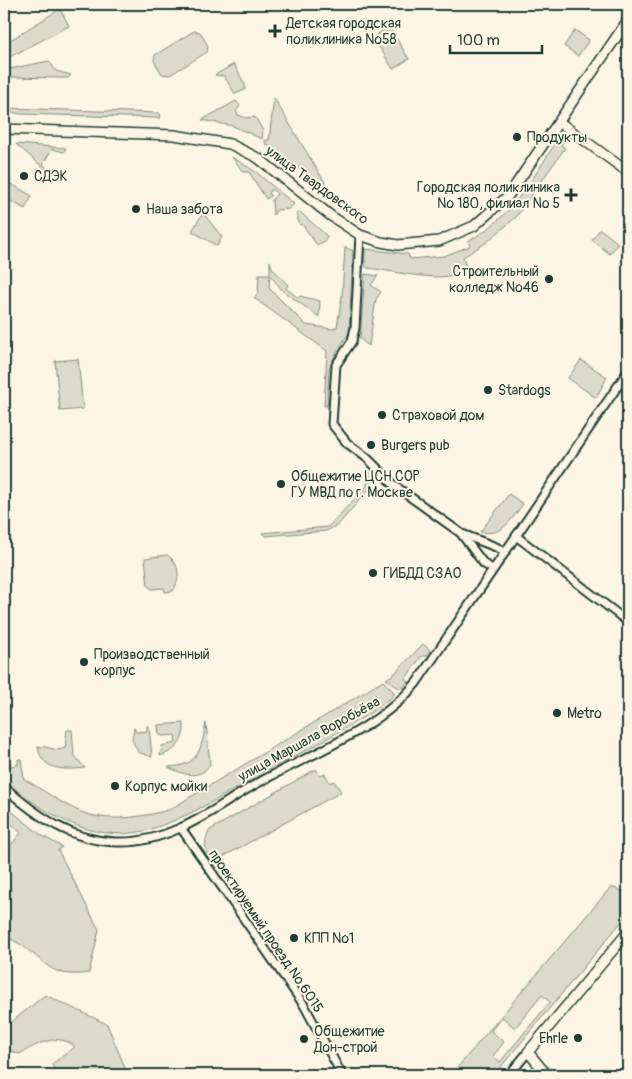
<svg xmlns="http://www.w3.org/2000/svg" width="632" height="1079" font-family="Pangolin,sans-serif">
<rect width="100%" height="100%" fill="#fcf5e5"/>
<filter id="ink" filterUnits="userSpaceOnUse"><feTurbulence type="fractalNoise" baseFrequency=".02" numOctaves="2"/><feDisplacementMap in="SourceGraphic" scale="10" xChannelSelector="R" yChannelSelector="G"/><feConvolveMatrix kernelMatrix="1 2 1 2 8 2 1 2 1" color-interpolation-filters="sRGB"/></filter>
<g filter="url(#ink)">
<!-- green -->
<g fill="#dcdacc" stroke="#7e8c80" fill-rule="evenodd">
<polygon points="60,9 69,26 4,60 4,44"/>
<polygon points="389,27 409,59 393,69 373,37"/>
<polygon points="575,30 589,40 578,56 564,46"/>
<polygon points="194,31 200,32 208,46 207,52 170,75 162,74 154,61 155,55"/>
<polygon points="49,61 56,71 71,75 68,78 4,77 4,70"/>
<polygon points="234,64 245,85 245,90 235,94 224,76 215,75"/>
<polygon points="274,98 330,191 265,143 265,140 269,140"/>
<polygon points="236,101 240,106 236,111 238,115 247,118 255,117 263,131 262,139 233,126 202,120"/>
<polygon points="4,108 159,113 161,115 160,118 21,114 4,111"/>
<path d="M561,135L566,138L561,145L565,148L516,217L487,242L463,257L467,270C445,285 395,271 368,268L365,266V249L408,254L410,259L444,256L470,246L468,241C512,219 534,175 561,135Z"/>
<polygon points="16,144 66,148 64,152 52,149 43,164 47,168 46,170"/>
<polygon points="232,157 256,172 294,204 289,209 277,210 273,215 272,200 277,194 272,189 269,193 271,196 266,199 249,172 243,172"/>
<polygon points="11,184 32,196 25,209 4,197"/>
<polygon points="300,212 327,236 325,241 317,245 302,224 300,225 296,214"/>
<polygon points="203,213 222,237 217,246 192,231"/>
<polygon points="600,229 618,243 610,254 592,240"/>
<polygon points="345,247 353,251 349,333 337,351 329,369 327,406 324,406 327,351 254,298 258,294 259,274 270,274 270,261 272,268 288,285 286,288 298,298 300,296 320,301 319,317 283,291 270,275 269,288 306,325 332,329 337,327 342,296"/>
<polygon points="365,274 378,276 371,285 381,292 376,299 369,346 360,339"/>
<polygon points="78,359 83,409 60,411 55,361"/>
<polygon points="581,360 607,377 596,398 568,378"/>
<polygon points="368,465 371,479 370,488 338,525 326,531 265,536 262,533 328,527 367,486"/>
<path d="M509,494L523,504C511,520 503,536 480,532Z"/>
<path d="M167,555C180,563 181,578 173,591L165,592L164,588L152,589L148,586L145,558Z"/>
<polygon points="423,644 430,650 427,656 422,656 405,679 408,682 403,688 397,687 386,679 394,674"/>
<path d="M383,681L394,692V695L378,708C338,734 295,756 253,779C220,797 187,818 151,829C96,846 43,814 4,779V759L8,766L18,765V759H21L24,779C43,790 62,804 81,812C110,823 140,817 169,810Z"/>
<path d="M184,723C185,741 176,751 160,756L162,746L176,743L175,735L162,736L159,734L158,725Z"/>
<path d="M206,723L210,765C198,781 183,774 168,767C199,766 201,750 206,723Z"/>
<polygon points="147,726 149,726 152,757 138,752 132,740 134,728 136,732 147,731"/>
<path d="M67,730H72L74,755L85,768C66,770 42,772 38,747C48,745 56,753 65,748Z"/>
<path d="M316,769L320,776L325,774L330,783L334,781L341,792L217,860L220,866L216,868C207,856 201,845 210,830Z"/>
<path d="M4,805L41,835L62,847L58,850L99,930L89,973C53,978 50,966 24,947C18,942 10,939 4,935V843L11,845L21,833L4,816Z"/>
<path d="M611,887L628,893V914L494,1075H451ZM542,995L550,1002L500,1062L493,1056L504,1042L491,1031L502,1017L515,1028Z"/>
<path d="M45,995L107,1024L128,1075H56L52,1064L75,1047C59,1031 36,1045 19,1054L4,1048V1028Z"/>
</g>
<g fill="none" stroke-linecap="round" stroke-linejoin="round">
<!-- minor casing -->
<g stroke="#1f3d34" stroke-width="11">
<g id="minor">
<polyline points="360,235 355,328 352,341 336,365 332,424 347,443 367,458 395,486 462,534 496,547 504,552"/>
<polyline points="462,535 484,564 493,569"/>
<polyline points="516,536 628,622"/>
<path d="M4,787C37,816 71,841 117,842C138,843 160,837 180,828C207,817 232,797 258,783C310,754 380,729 417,682L628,371"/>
<polyline points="181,828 304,1005 342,1075"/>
<polyline points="509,1075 528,1052"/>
</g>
</g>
<!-- major casing -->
<g stroke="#1f3d34" stroke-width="12">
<g id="major">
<polyline points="559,122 628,172"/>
<polyline points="4,129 174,135 230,144 258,158 331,216 360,235 381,242 398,245 439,241 474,226 508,196 628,20"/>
<polyline points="547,1075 528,1052 628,932"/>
</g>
</g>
<!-- minor -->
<use href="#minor" stroke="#fcf5e5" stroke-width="7"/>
<!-- major -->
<use href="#major" stroke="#fcf5e5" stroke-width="9"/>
</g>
</g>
<!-- markers -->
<g fill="#1f3d34" stroke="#fcf5e5" stroke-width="2">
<path d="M272.5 23.5h5v5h5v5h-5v5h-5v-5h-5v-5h5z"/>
<circle cx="517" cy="137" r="5"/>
<circle cx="24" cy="176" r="5"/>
<path d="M568.5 187.5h5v5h5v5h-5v5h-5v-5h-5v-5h5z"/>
<circle cx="136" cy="209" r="5"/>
<circle cx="549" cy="279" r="5"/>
<circle cx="488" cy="390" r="5"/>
<circle cx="382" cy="415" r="5"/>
<circle cx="371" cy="445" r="5"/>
<circle cx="281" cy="484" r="5"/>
<circle cx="373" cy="573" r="5"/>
<circle cx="84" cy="662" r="5"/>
<circle cx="557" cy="713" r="5"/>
<circle cx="115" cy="786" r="5"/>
<circle cx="294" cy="938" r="5"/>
<circle cx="578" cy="1038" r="5"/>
<circle cx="304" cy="1039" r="5"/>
</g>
<g text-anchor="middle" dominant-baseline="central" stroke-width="4" stroke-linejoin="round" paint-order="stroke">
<!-- poi labels -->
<g font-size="14" fill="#1f3d34" stroke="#fcf5e5" text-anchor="start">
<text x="286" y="23">Детская городская<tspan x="286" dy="16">поликлиника №58</tspan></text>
<text x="527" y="137">Продукты</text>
<text x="34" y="176">СДЭК</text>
<text x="560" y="187" text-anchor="end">Городская поликлиника<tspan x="560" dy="16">№ 180, филиал № 5</tspan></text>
<text x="146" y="209">Наша забота</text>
<text x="539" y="271" text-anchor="end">Строительный<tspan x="539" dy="16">колледж №46</tspan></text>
<text x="498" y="390">Stardogs</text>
<text x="392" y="415">Страховой дом</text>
<text x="381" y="445">Burgers pub</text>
<text x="291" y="476">Общежитие ЦСН СОР<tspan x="291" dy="16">ГУ МВД по г. Москве</tspan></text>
<text x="383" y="573">ГИБДД СЗАО</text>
<text x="94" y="654">Производственный<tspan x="94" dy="16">корпус</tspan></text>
<text x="567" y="713">Metro</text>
<text x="125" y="786">Корпус мойки</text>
<text x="304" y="938">КПП №1</text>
<text x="314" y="1031">Общежитие<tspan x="314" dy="16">Дон-строй</tspan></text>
<text x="568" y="1038" text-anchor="end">Ehrle</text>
</g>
<!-- street labels -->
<g font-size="14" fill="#1f3d34" stroke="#fcf5e5">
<text transform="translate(317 185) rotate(36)">улица Твардовского</text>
<text transform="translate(309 739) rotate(-29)">улица Маршала Воробьёва</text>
<text transform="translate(266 931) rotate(56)">проектируемый проезд № 6015</text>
</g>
</g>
<!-- margin -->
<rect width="632" height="1079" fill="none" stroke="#fcf5e5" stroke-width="20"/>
<rect x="10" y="10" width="612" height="1059" fill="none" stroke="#1f3d34" stroke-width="2" filter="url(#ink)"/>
<!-- scale -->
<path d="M450 45v8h92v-8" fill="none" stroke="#1f3d34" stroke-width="2.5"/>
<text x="457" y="45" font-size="15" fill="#1f3d34" stroke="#fcf5e5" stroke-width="4" paint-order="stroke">100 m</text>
</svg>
